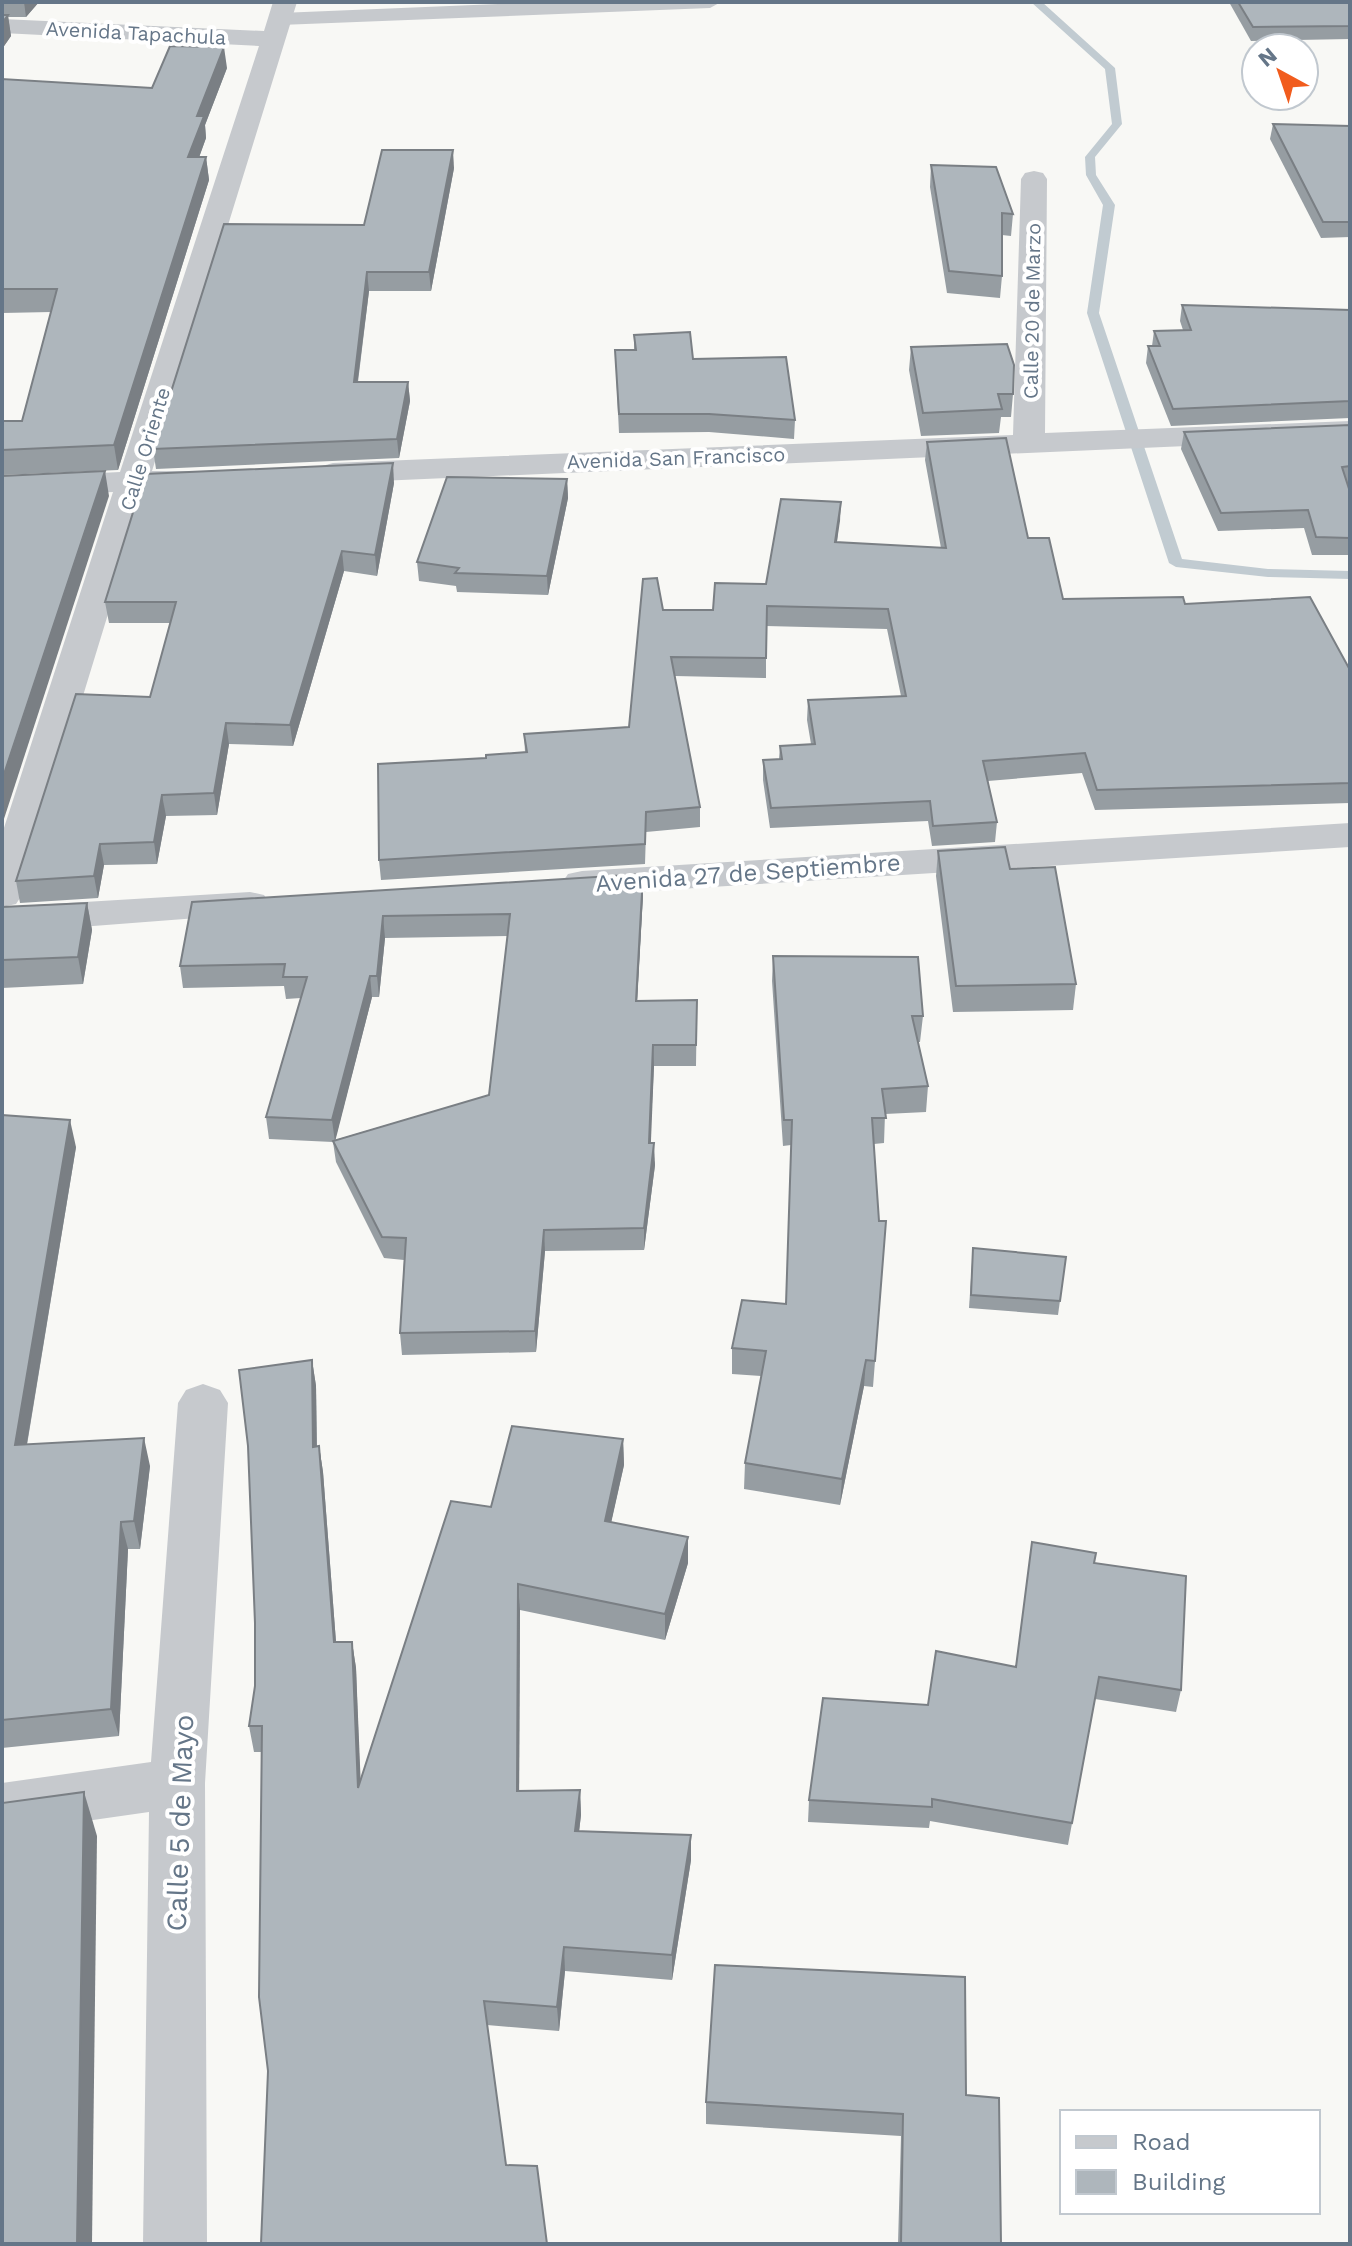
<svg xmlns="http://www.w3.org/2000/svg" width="1352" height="2246" font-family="'Work Sans',sans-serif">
<rect width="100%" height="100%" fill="#f8f8f5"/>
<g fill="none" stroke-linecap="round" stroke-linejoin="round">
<!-- stream -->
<polygon fill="#c1cbd1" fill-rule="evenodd" points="1031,2 1042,2 1115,68 1122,124 1095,157 1096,175 1115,205 1099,313 1182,559 1268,569 1350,571 1350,579 1268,577 1176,567 1169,563 1087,313 1103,205 1086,175 1085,157 1112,124 1105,69"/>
<!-- pedestrian -->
<polygon fill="#c6c9cd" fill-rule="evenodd" points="548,2 721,2 710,8 280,25 269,19 280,13"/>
<!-- minor -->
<g fill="#c6c9cd" fill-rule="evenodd">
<polygon points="273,2 297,2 152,471 212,471 217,478 212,485 146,490 22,895 16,904 2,907 2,834 113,492 2,498 2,478 120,472 259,46 2,33 2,19 264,31"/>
<polygon points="1034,171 1043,173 1047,179 1045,433 1350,421 1350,439 333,483 322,480 317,473 322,466 333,463 1013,435 1021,179 1025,173"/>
<polygon points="1350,823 1350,847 582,895 568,892 562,883 568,874 582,871"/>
<polygon points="250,892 264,895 270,904 264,913 2,933 2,907"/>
<polygon points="203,1384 220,1390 228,1403 205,1783 207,2244 143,2244 149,1812 2,1833 2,1783 151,1762 178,1403 186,1390"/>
</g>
</g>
<!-- wall -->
<g fill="#969da2" fill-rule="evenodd">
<polygon points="2,2 39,2 26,17 8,17 11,36 2,49"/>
<polygon points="1229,2 1350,2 1350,39 1251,41"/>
<polygon points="227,68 205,125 206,138 199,157 206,157 209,180 118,470 2,475 2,421 22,421 51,312 2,313 2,79 152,88"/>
<polygon points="1273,124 1350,126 1350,237 1321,238 1270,139"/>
<polygon points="931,165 1013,214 1011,236 1002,235 1002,276 1000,298 947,293 930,187"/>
<polygon points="454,168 431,291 369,291 358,382 408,382 410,401 399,458 156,469 153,449"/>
<polygon points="1182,305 1350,310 1350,418 1171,426 1146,363 1148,346 1152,346 1154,331 1183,330 1180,321"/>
<polygon points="634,335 693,359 795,420 794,439 709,432 619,433 615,350 634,350"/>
<polygon points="911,347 1013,394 1011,417 1001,417 999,433 921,436 909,370"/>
<polygon points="1350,425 1350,484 1347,484 1350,492 1350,555 1312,555 1304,528 1218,531 1181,449 1184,432"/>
<polygon points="927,442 1028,538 1063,599 1185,604 1350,670 1350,803 1095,810 1082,773 988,781 997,822 995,842 932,846 928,821 770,828 763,780 763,760 779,759 780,746 811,744 807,720 808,700 901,696 887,629 766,626 766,678 675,676 700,807 700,827 646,832 645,864 381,880 379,860 486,758 525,752 524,734 629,727 663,610 713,610 766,584 841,502 837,542 941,548 925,460"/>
<polygon points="567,479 568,498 548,595 457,592 456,586 419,581 417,562"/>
<polygon points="394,483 377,576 344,571 293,746 229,744 217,815 166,816 157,864 104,865 98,898 20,903 16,881 150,697 170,623 109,623 105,602"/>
<polygon points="938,851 1010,869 1076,984 1073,1010 953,1012 936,876"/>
<path d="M643,895L637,1001L697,1000L696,1066H654L650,1143L655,1165L644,1250L545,1251L536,1352L402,1355L400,1333L404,1260L384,1258L336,1162L333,1142L269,1139L266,1117L301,998L286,999L284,986L183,988L180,966L192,902ZM508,936L489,1095L335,1140L372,997H379L385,938Z"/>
<polygon points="87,903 92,930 83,984 2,988 2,907"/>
<polygon points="773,956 923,1016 920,1042 918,1042 928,1086 926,1112 885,1114 884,1143 874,1144 879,1221 886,1221 873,1387 864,1386 840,1505 744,1489 745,1463 761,1376 732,1374 732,1348 786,1303 791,1145 783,1146 772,981"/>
<polygon points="2,1115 76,1147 27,1445 150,1466 140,1549 128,1549 119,1736 2,1748"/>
<polygon points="973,1248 1066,1257 1058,1315 969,1308"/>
<polygon points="312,1360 316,1386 317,1446 319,1446 323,1472 336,1642 352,1642 356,1668 360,1780 491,1507 623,1439 624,1465 611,1522 688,1563 665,1640 520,1610 519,1791 580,1790 581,1815 579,1832 691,1860 672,1980 565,1971 559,2031 487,2025 506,2165 547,2244 268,2071 262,1752 254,1752 249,1726 255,1686 255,1623 248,1446"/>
<polygon points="1094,1563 1181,1690 1176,1712 1095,1699 1068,1845 930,1821 929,1828 808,1822 809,1800 928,1705 1015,1667"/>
<polygon points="966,2095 1001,2244 898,2244 901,2136 706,2124 706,2102"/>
</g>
<!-- shaded-wall -->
<g fill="#7a7f84">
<polygon points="24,2 39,2 26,17"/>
<polygon points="8,15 11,36 2,49 2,23"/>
<polygon points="224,47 227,68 205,125 206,138 191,180 188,157 197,116"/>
<polygon points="453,150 454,168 431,291 429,272"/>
<polygon points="206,157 209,180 118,470 114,445"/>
<polygon points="367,272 369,291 355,402 354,382"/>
<polygon points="408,382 410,401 399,458 397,439"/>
<polygon points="393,463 394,483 377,576 375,555"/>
<polygon points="105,471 109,496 2,825 2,780"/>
<polygon points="567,479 568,498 548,595 547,576"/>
<polygon points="841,502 840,521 834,561 835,542"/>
<polygon points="342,551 344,571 293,746 290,725"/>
<polygon points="226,723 229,744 217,815 214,793"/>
<polygon points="162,795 166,816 157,864 154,842"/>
<polygon points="100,844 104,865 98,898 94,876"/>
<polygon points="643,874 643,895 636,1023 636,1001"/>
<polygon points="87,903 92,930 83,984 78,957"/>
<polygon points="383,916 385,938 379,997 377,976"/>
<polygon points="370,976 372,997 335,1142 332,1120"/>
<polygon points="653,1045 654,1066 650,1165 649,1143"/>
<polygon points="70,1120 76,1147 22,1473 15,1445"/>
<polygon points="654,1143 655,1165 644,1250 644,1228"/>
<polygon points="544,1230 545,1251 536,1352 535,1331"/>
<polygon points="312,1360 316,1386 317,1473 313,1447"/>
<polygon points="866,1360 864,1386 840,1505 842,1479"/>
<polygon points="144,1438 150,1466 140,1549 134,1521"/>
<polygon points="623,1439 624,1465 606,1546 605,1521"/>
<polygon points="319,1446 323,1472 338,1668 334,1642"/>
<polygon points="121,1522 128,1549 119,1736 111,1709"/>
<polygon points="688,1537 688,1563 665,1640 665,1614"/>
<polygon points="518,1584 520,1610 519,1816 517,1791"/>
<polygon points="352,1642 356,1668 362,1813 358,1788"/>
<polygon points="580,1790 581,1815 576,1856 575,1831"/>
<polygon points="84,1792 97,1836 92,2244 77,2244"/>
<polygon points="691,1835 691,1860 672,1980 672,1955"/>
<polygon points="564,1947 565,1971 559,2031 557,2007"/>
</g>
<!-- building -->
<g fill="#aeb6bc" stroke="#7a7f84" stroke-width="2">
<polygon points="1238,2 1350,2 1350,26 1253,27"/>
<polygon points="2,15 8,15 2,23"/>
<polygon points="170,46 224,47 197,116 204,116 188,157 206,157 114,445 2,450 2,421 22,421 57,289 2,289 2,79 152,88"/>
<polygon points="1273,124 1350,126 1350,222 1323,222"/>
<polygon points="382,150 453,150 429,272 367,272 354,382 408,382 397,439 153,449 224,224 364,225"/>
<polygon points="931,165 996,167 1013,214 1002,213 1002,276 949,271"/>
<polygon points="1182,305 1350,310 1350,401 1173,409 1148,346 1160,346 1154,331 1191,330"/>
<polygon points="690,332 693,359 786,357 795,420 709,414 619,414 615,350 636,350 634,335"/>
<polygon points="1007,344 1014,365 1013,394 998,394 1002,409 923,413 911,347"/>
<polygon points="1350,425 1350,466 1342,467 1350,492 1350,538 1316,537 1308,510 1221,513 1184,432"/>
<polygon points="1006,438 1028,538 1049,538 1063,599 1183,597 1185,604 1310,597 1350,670 1350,783 1097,790 1085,753 983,761 997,822 933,826 930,801 771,808 763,760 782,759 780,746 815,744 808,700 906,696 888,609 767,606 766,658 671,657 700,807 646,812 645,844 379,860 378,764 486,758 486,755 527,752 524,734 629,727 643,579 657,578 663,610 713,610 715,583 766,584 781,499 841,502 835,542 946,548 927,442"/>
<polygon points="393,463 375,555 342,551 290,725 226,723 214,793 162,795 154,842 100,844 94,876 16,881 76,694 150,697 176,602 105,602 145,474"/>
<polygon points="105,471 2,780 2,476"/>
<polygon points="447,477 567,479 547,576 455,573 459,568 417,562"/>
<polygon points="1005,847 1010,869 1055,867 1076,984 956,986 938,851"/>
<polygon points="643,874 636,1001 697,1000 696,1045 653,1045 649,1143 654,1143 644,1228 544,1230 535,1331 400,1333 406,1238 382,1237 333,1141 489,1095 510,914 383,916 377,976 370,976 332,1120 266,1117 307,977 283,977 285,964 180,966 192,902"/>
<polygon points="87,903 78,957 2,960 2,907"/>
<polygon points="773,956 918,957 923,1016 912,1016 928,1086 882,1089 886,1118 872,1118 879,1221 886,1221 875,1361 866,1360 842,1479 745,1463 766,1351 732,1348 742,1300 786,1304 792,1120 784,1120"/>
<polygon points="2,1115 70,1120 15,1445 144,1438 134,1521 121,1522 111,1709 2,1720"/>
<polygon points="973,1248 1066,1257 1060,1301 971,1295"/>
<polygon points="312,1360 313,1447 319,1446 334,1642 352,1642 358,1788 451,1501 491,1507 512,1426 623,1439 605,1521 688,1537 665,1614 518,1584 517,1791 580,1790 575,1831 691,1835 672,1955 564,1947 557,2007 484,2001 506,2165 537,2166 547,2244 261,2244 268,2071 259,1997 262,1726 249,1726 255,1686 255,1623 248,1446 239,1370"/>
<polygon points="1032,1542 1096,1553 1094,1563 1186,1576 1181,1690 1099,1677 1072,1823 932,1799 932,1807 809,1800 823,1698 928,1705 936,1651 1016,1667"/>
<polygon points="84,1792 77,2244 2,2244 2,1803"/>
<polygon points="715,1965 965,1977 966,2095 999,2098 1001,2244 901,2244 903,2114 706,2102"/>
</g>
<g text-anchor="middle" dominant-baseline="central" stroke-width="8" stroke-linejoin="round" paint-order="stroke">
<!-- far-street labels -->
<g font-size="20" fill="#657688" stroke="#fff">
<text transform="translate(136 33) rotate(3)">Avenida Tapachula</text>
<text transform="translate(1032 311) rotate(-89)">Calle 20 de Marzo</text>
<text transform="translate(145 449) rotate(-73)">Calle Oriente</text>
<text transform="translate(676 458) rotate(-2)">Avenida San Francisco</text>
</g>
<!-- street labels -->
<g font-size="24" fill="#657688" stroke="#fff">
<text transform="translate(748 873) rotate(-4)">Avenida 27 de Septiembre</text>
</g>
<!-- near-street labels -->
<g font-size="28" fill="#657688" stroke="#fff">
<text transform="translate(180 1823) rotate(-88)">Calle 5 de Mayo</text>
</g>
</g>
<!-- border -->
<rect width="1352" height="2246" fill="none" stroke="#657688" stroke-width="8"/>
<!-- legend -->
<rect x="1060" y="2110" width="260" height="104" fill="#ffffff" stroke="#c1c8cf" stroke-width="2"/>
<rect x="1076" y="2136" width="40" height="12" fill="#c6c9cd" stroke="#c1c8cf" stroke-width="2"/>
<text x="1132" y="2150" font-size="24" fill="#657688">Road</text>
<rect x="1076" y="2170" width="40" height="24" fill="#aeb6bc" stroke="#c1c8cf" stroke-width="2"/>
<text x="1132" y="2190" font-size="24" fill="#657688">Building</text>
<!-- north arrow -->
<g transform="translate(1280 72) rotate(320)"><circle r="38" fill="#ffffff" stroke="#c1c8cf" stroke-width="2"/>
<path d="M0-6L14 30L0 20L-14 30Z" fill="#f15c1d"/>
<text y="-12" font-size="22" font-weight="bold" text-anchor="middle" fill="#657688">N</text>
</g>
</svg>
